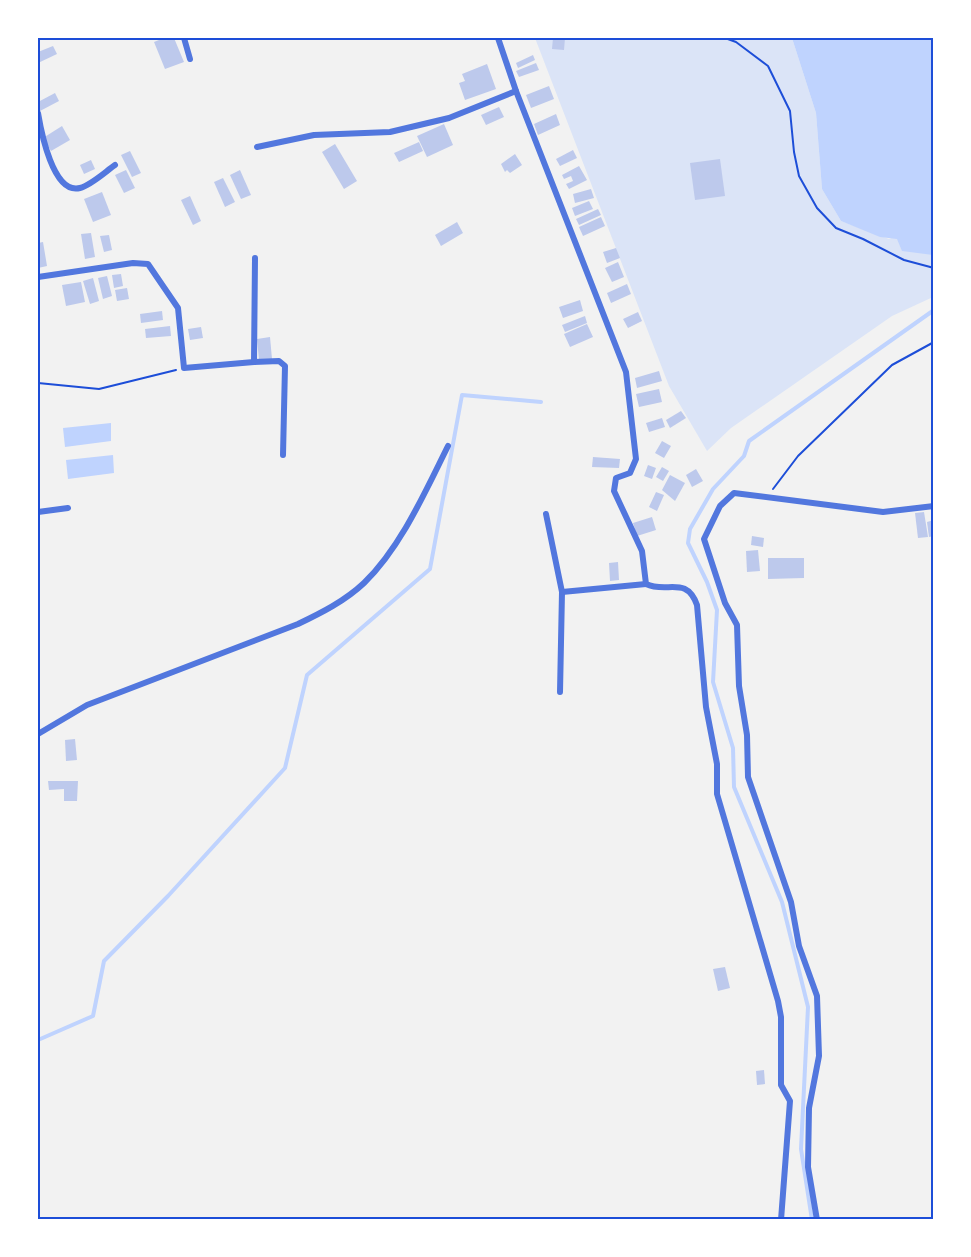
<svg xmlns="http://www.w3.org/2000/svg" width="971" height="1257" font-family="'Noto Sans',sans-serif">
<rect width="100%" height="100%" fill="#f2f2f2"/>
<!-- green -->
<polygon fill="#dbe4f7" points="535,38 792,38 816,113 822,189 841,221 889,239 933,220 933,297 892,316 731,428 707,451 669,386"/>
<!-- water -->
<g fill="#bfd3fe">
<polygon points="792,38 933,38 933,255 902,251 897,239 880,237 841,221 822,189 816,113"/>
<polygon points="111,423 111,441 65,447 63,428"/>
<polygon points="113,455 114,473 68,479 66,460"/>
</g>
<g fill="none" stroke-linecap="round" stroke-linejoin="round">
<!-- stream -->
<g stroke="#bfd3fe" stroke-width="4">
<polyline points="38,1040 93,1016 104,961 168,896 285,768 307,675 430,569 462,395 541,402"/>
<polyline points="812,1220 801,1149 808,1007 782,902 734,787 733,748 713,682 717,610 707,582 688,543 690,529 713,489 744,456 749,441 934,310"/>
</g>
</g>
<!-- building -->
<g fill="#bdc9ec">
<polygon points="164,38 174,38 184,62 165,69 154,42"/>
<polygon points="553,38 565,38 564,50 552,49"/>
<polygon points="53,46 57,54 38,63 38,52"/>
<polygon points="533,55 535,60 518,68 516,63"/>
<polygon points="536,63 539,70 519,77 516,71"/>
<polygon points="487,64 496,89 465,100 459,83 465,81 462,74"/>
<polygon points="549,86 554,99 531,108 526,95"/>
<polygon points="55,93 59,101 40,111 38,102"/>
<polygon points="499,107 504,117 486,125 481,115"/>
<polygon points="556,114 560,125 538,135 534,124"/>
<polygon points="444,124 453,145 427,157 417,136"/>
<polygon points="62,126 70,140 51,151 43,138"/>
<polygon points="419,142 423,151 399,162 394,153"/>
<polygon points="335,144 357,181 344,189 322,152"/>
<polygon points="573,150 577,158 560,166 556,159"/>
<polygon points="130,151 141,173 132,177 121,155"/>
<polygon points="515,154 522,165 510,173 507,170 505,172 501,164"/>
<polygon points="720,159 725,196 695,200 690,163"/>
<polygon points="91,160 95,169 84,174 80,165"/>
<polygon points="579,166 587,180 569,189 566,184 573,181 571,176 564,179 562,175"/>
<polygon points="126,170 135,188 124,193 115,175"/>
<polygon points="240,170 251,195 241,199 230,175"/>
<polygon points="223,178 235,202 225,207 214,182"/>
<polygon points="591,189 594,198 575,203 573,194"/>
<polygon points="102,192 111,215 93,222 84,199"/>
<polygon points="190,196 201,221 193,225 181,200"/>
<polygon points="589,201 593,209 575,216 572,208"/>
<polygon points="598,209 601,215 579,225 576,219"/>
<polygon points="601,217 605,226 583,236 579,227"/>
<polygon points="457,222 463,233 441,246 435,235"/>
<polygon points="91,233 95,257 85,259 81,234"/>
<polygon points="109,235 112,250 104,252 100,236"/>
<polygon points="43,242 47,266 38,268 38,243"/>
<polygon points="616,248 620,258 607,263 603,252"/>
<polygon points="618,262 624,277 612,282 605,268"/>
<polygon points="121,274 123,286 114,288 112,275"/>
<polygon points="107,276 112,296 103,299 98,278"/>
<polygon points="93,278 99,301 90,304 83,281"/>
<polygon points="81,282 85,302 66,306 62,285"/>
<polygon points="627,284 631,294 611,303 607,293"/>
<polygon points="127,288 129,299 117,301 115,290"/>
<polygon points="580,300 583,311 563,318 559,307"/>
<polygon points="162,311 163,320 141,323 140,314"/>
<polygon points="638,312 642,321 628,328 623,319"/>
<polygon points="585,316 587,323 565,332 562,325"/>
<polygon points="587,324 593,337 570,347 564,334"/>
<polygon points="170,326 171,336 146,338 145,329"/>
<polygon points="201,327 203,338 190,340 188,329"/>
<polygon points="270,337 272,359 259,360 257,339"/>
<polygon points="659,371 662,381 637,388 635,378"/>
<polygon points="659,389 662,402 639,407 636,394"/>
<polygon points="681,411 686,418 670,428 666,420"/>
<polygon points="662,418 665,427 649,432 646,423"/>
<polygon points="662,441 671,446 664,458 655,453"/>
<polygon points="593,457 620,459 619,468 592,467"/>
<polygon points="648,465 656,468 652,479 644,476"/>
<polygon points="662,467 669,471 663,481 656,477"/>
<polygon points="696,469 703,481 692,487 686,475"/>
<polygon points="670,475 685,483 675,501 662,490"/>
<polygon points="656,492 664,495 657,511 649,507"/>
<polygon points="924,512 928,537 918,538 915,513"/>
<polygon points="652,517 656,530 637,536 633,523"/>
<polygon points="934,520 934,536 929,537 927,522"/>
<polygon points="752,536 764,538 763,547 751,545"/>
<polygon points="758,550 760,571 747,572 746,551"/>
<polygon points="768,558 804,558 804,578 768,579"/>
<polygon points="618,562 619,580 610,581 609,563"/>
<polygon points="75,739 77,760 66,761 65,740"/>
<polygon points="48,781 78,781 77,801 64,801 64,789 49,790"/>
<polygon points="725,967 730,988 718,991 713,969"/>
<polygon points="764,1070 765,1084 757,1085 756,1071"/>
</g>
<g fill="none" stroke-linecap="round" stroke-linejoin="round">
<!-- path -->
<g stroke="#1d4ed8" stroke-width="2">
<polyline points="725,38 736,42 768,66 790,111 794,152 799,176 817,208 836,228 863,239 904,260 934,268"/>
<polyline points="38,383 99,389 176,370"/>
<polyline points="773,489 798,456 892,365 934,342"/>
</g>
<!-- minor -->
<g stroke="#5277de" stroke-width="6">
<polyline points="184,38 190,59"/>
<path d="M498,38L516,91L626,372L636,459L630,473L616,478L614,491L642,551L646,584C667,594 686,575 697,605L706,707L717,764V794L778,1001L781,1017V1085L790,1101L781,1220"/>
<path d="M38,113C41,131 53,195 80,188C91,185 105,172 115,165"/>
<polyline points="257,147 314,135 390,132 449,118 516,91"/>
<polyline points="38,277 133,263 148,264 178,308 184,368 254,362 255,258"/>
<polyline points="254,362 279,361 285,366 283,455"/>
<polyline points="38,512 68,508"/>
<polyline points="546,514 562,592 560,692"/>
<polyline points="562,592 646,584"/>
<path d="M38,734L87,705L298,624C321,613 345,601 364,583C401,547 425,492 448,446"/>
<polyline points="817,1220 808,1167 809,1108 819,1056 817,996 799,946 791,902 748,777 747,735 739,686 737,625 725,603 704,539 720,506 734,493 883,512 934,506"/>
</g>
</g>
<!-- border -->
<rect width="971" height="1257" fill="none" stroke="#ffffff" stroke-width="78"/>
<rect x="39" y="39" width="893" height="1179" fill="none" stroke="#1d4ed8" stroke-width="2"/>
</svg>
